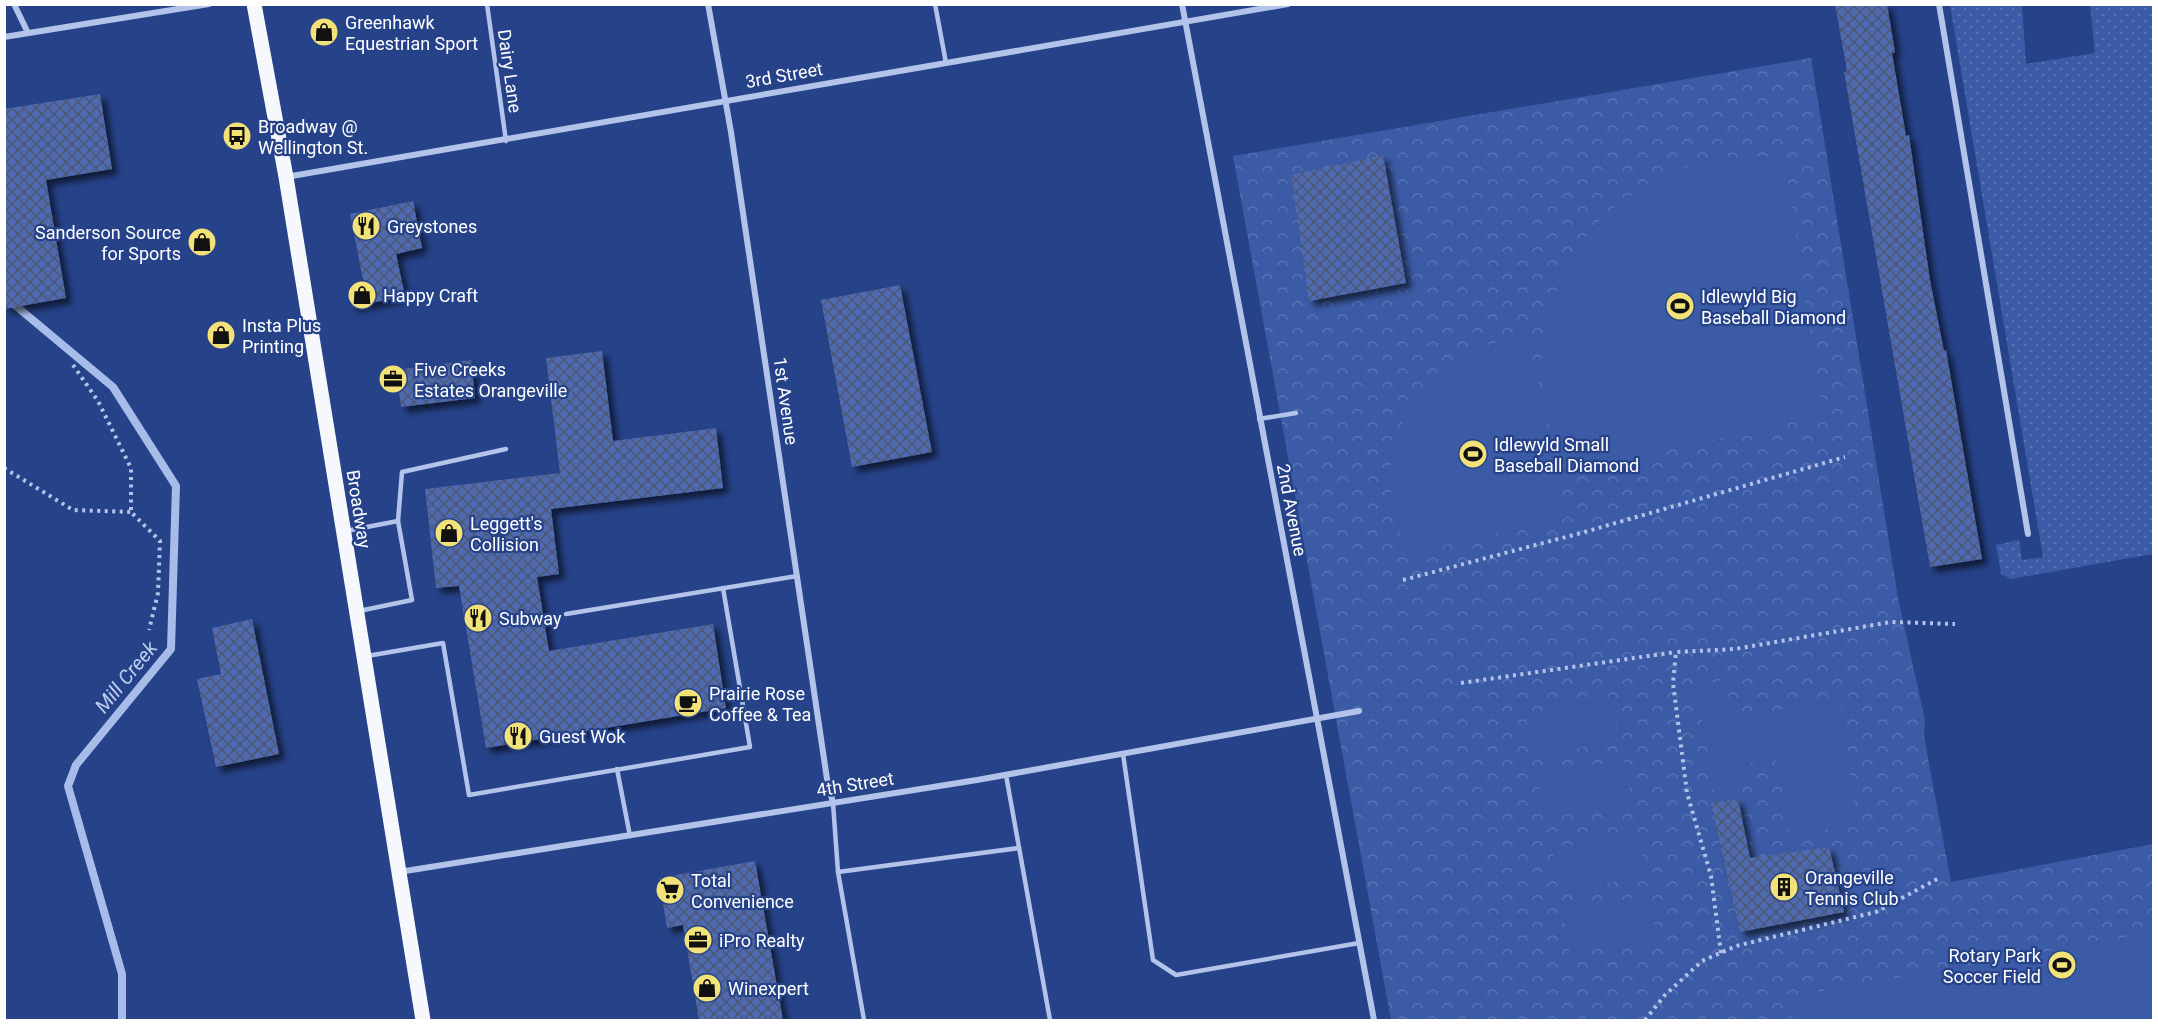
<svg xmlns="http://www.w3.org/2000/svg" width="2158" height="1025" font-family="Roboto,sans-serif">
<defs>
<pattern id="grass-dots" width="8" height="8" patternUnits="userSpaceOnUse" patternTransform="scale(1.5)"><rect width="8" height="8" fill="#3b5ba6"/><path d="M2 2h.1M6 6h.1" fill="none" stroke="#5874b3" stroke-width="1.8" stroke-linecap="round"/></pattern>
<pattern id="forest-crowns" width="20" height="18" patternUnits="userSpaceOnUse" patternTransform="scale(1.5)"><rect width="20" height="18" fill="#3b5ba6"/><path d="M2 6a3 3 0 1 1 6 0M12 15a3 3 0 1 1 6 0" fill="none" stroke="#5874b3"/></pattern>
<pattern id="building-cross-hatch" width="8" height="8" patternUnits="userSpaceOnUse" patternTransform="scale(1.5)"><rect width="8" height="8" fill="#4f6bb1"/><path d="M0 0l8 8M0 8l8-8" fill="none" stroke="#4d5874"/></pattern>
<filter id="shadow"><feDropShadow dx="5.5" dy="5.5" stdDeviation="3" flood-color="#0009"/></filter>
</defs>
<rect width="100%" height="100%" fill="#264289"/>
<!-- grass -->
<polygon fill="url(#grass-dots)" points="1950,5 2022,5 2026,64 2095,53 2090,5 2153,5 2153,554 2011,579 2001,574 1996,545 2019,540 2022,560 2043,557"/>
<!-- forest -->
<polygon fill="url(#forest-crowns)" points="1811,58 1898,598 1925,720 1924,736 1951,882 2153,844 2153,1020 1391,1020 1233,156"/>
<!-- pitch -->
<g fill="#3b5ba6">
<path d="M1784,156L1823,414L1568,474C1557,446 1544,417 1542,387C1537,327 1560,264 1600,220C1618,200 1672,170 1698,163C1721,156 1759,157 1784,156Z"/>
<path d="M1528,333L1566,518L1405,554C1399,528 1389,500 1390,473C1395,394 1456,349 1528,333Z"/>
<polygon points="1724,680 1728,706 1740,717 1840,698 1857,825 1791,836 1776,759 1752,762 1743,773 1743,795 1716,800 1696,687"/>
<polygon points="1612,698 1620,741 1533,756 1525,714"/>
<polygon points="1624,760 1632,803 1545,818 1537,776"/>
<polygon points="1639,834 1647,876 1560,892 1552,849"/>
<polygon points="1649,896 1657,939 1570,954 1562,912"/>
<polygon points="2153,933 2153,1020 1793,1020 1789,997"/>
</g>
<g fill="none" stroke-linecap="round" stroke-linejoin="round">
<!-- stream -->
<polyline stroke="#a8bcea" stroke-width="8" points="10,301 113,387 176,486 171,649 76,765 68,786 122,974 122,1020"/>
</g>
<!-- building -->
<g fill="url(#building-cross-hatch)" filter="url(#shadow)">
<polygon points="1835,4 1887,4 1895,52 1892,53 1906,136 1909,135 1930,280 1944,351 1946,350 1982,559 1930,567 1844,72 1847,71"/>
<polygon points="100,94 112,169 46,180 66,298 4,309 4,109"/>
<polygon points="1383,155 1406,283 1309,301 1291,175"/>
<polygon points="413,201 422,248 396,254 405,296 352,307 348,288 364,285 350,214"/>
<polygon points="900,285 932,452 852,467 821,300"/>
<polygon points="602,351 613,441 716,428 723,488 551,509 559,574 537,577 549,651 713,624 726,708 486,748 459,586 436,588 425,489 560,473 546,358"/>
<polygon points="471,360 475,398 401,407 396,370"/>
<polygon points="252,619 279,754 216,767 197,679 221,674 212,628"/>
<polygon points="1738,799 1750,858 1829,847 1844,912 1740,932 1711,803"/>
<polygon points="755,861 783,1020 699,1020 683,925 667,928 659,878"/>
</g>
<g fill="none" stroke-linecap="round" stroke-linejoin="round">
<!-- path -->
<g stroke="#b3c3e9" stroke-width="4" stroke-dasharray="3 4.5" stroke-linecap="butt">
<polyline points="73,365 98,401 131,468 131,512 160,541 158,593 149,630"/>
<polyline points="4,468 73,510 131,512"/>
<polyline points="1403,580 1581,533 1845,457"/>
<polyline points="1461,683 1676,652"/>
<polyline points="1721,953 1711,876 1687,793 1673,683 1676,652 1735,649 1891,622 1955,624"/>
<polyline points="1645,1020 1665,995 1702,961 1736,946 1876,912 1939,878"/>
</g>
<!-- lane -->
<g stroke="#b3c3e9" stroke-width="4.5">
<polyline points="487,4 506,141"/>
<polyline points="935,4 946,63"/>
<polyline points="1259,419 1296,413"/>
<polyline points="346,531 398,521"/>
<polyline points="359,611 412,600 398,521 402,472 506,449"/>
<polyline points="566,614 797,576"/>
<polyline points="367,656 443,643 469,795 750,747 723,588"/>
<polyline points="1123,754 1153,960 1176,975 1359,943"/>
<polyline points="617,769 630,836"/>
<polyline points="1006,775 1050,1020"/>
<polyline points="833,803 838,872"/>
<polyline points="864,1020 838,872 1019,848"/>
</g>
<!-- street -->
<g stroke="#b3c3e9" stroke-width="6">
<polyline points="14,4 28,33"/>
<polyline points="708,4 731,132 827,779 833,803"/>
<polyline points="1182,4 1374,1020"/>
<polyline points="1939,4 2028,534"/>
<polyline points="4,37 209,4"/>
<polyline points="286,177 1288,4"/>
<polyline points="399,872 977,780 1359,711"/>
</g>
<!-- primary -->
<polyline stroke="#f6f8fe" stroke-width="15" points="254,4 286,177 423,1020"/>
</g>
<!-- icons -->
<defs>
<g id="shop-disc" transform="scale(1.5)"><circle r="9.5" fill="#f2e278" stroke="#264289"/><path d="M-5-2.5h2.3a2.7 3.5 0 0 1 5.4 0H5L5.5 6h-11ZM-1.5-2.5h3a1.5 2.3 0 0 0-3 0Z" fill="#111"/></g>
<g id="bus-disc" transform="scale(1.5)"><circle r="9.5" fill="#f2e278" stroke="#264289"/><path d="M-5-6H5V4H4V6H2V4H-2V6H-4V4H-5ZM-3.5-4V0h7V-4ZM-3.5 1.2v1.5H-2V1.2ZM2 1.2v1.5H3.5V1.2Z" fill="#111"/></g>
<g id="restaurant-disc" transform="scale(1.5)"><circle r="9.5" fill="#f2e278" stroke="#264289"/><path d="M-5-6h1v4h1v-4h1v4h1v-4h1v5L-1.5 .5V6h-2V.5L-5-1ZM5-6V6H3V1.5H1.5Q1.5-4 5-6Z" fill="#111"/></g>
<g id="stadium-disc" transform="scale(1.5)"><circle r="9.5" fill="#f2e278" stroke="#264289"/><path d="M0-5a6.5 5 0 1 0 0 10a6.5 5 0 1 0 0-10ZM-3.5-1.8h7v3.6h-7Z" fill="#111"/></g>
<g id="office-disc" transform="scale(1.5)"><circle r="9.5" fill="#f2e278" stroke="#264289"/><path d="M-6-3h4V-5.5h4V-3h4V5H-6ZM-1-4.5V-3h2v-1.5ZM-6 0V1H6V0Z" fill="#111"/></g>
<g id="cafe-disc" transform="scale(1.5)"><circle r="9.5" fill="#f2e278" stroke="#264289"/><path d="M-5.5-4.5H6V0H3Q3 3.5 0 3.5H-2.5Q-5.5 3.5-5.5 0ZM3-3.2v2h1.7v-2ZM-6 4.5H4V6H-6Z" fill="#111"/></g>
<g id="building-disc" transform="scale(1.5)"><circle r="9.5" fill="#f2e278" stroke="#264289"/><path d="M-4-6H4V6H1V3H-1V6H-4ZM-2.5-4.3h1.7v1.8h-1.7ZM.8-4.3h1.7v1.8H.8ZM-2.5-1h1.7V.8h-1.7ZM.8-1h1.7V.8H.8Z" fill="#111"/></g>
<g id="supermarket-disc" transform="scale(1.5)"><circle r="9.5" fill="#f2e278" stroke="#264289"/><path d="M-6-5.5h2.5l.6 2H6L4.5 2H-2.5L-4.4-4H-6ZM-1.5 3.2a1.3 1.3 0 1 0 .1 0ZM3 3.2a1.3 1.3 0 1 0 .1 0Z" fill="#111"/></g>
</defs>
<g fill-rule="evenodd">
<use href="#shop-disc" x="324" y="32"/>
<use href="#bus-disc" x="237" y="136"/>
<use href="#restaurant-disc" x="366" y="226"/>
<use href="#shop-disc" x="202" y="242"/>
<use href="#shop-disc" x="362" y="295"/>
<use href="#stadium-disc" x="1680" y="306"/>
<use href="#shop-disc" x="221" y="335"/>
<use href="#office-disc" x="393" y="379"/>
<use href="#stadium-disc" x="1473" y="454"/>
<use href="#shop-disc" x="449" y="533"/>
<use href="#restaurant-disc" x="478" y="618"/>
<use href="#cafe-disc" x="688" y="703"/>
<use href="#restaurant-disc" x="518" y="736"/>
<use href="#building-disc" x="1784" y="887"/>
<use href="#supermarket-disc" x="670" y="890"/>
<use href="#office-disc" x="698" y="940"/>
<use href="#stadium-disc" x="2062" y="965"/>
<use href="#shop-disc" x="707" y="988"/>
</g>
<g text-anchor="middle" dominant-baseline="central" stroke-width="4.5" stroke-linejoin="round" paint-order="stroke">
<!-- poi labels -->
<g font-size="18" fill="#fff" stroke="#264289" text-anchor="start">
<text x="345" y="22">Greenhawk<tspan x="345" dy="21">Equestrian Sport</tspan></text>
<text x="258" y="126">Broadway @<tspan x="258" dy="21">Wellington St.</tspan></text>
<text x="387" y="226">Greystones</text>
<text x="181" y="232" text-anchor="end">Sanderson Source<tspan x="181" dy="21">for Sports</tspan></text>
<text x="383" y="295">Happy Craft</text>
<text x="1701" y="296">Idlewyld Big<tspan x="1701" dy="21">Baseball Diamond</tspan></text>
<text x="242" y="325">Insta Plus<tspan x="242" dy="21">Printing</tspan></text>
<text x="414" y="369">Five Creeks<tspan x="414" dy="21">Estates Orangeville</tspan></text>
<text x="1494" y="444">Idlewyld Small<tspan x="1494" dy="21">Baseball Diamond</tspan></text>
<text x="470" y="523">Leggett's<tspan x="470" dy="21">Collision</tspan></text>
<text x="499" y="618">Subway</text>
<text x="709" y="693">Prairie Rose<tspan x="709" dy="21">Coffee &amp; Tea</tspan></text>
<text x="539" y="736">Guest Wok</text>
<text x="1805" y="877">Orangeville<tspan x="1805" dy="21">Tennis Club</tspan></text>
<text x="691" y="880">Total<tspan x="691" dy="21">Convenience</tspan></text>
<text x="719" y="940">iPro Realty</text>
<text x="2041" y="955" text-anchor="end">Rotary Park<tspan x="2041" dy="21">Soccer Field</tspan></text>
<text x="728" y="988">Winexpert</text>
</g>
<!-- street labels -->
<g font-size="18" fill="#fff" stroke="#264289">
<text transform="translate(510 71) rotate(82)">Dairy Lane</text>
<text transform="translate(784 75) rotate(-10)">3rd Street</text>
<text transform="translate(786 401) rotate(82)">1st Avenue</text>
<text transform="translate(359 509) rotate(81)">Broadway</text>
<text transform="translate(1292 510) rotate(79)">2nd Avenue</text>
<text transform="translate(855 784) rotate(-9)">4th Street</text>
</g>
<!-- water labels -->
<g font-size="20" font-style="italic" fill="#bfcef0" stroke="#264289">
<text transform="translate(126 677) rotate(-51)">Mill Creek</text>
</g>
</g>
<!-- border -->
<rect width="2158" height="1025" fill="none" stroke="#ffffff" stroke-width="12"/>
</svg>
